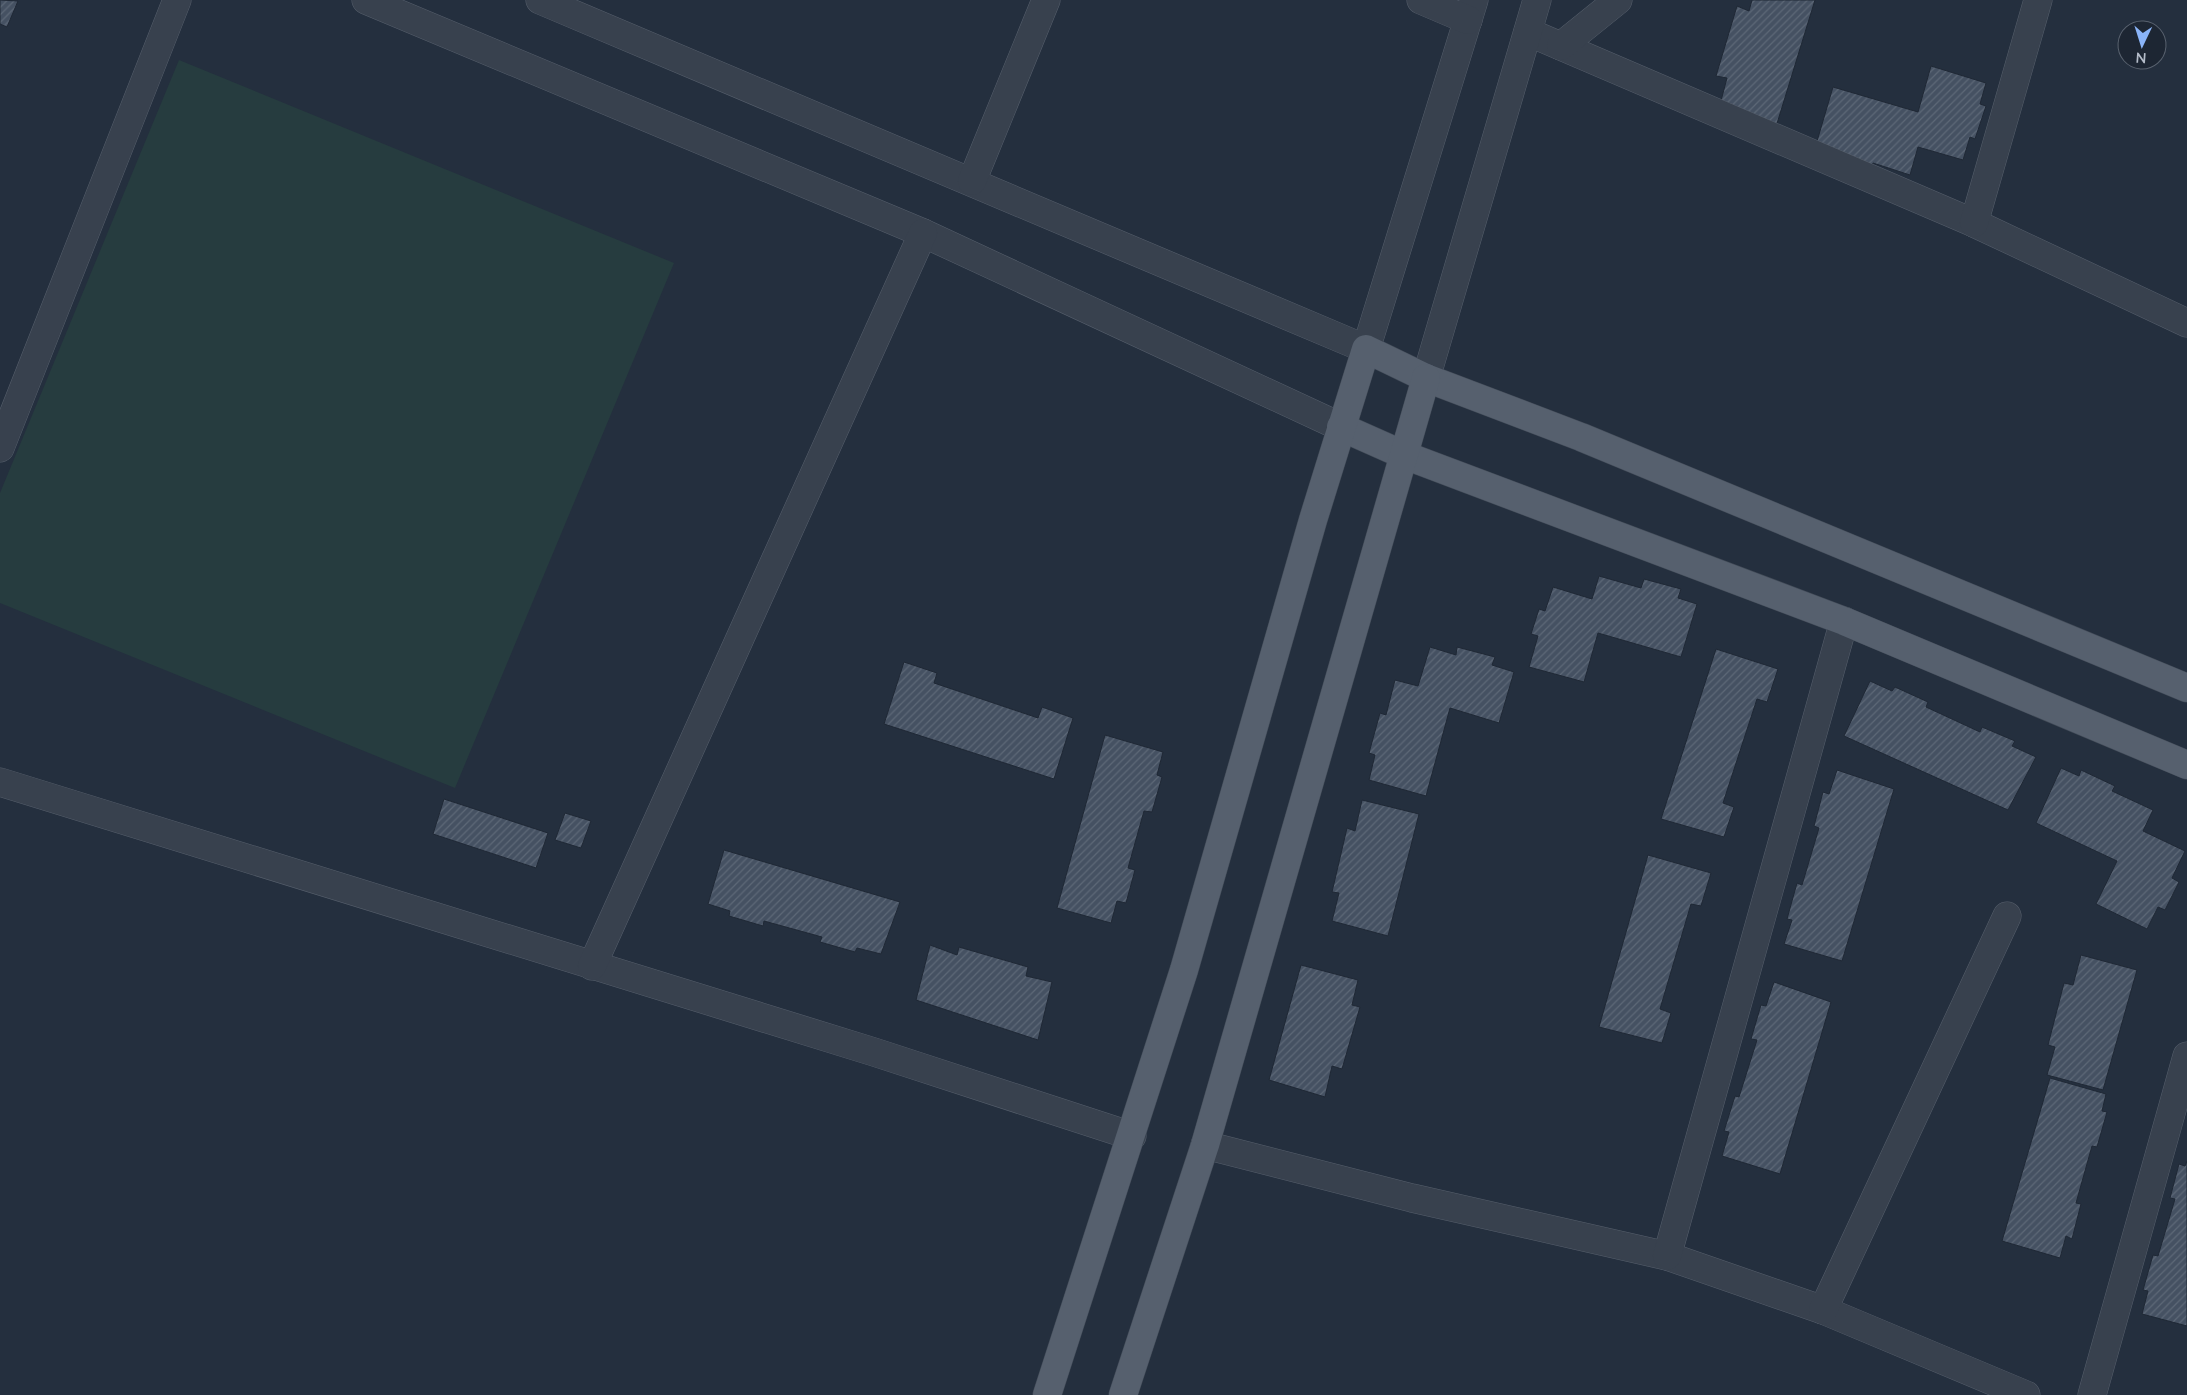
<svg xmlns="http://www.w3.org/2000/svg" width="2187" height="1395" font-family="Lato,sans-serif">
<defs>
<pattern id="building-hatch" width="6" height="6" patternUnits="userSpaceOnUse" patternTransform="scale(1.25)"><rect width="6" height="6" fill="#455162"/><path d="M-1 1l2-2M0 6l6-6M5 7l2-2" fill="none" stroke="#5d6877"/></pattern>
</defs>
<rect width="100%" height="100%" fill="#242f3e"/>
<!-- garden -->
<polygon fill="#263c3f" points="179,60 674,263 455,788 0,603 0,493"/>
<!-- building -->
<g fill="url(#building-hatch)" stroke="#1f2835">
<polygon points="0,0 18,1 7,27 0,24"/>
<polygon points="1752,0 1815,0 1775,130 1718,112 1727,78 1716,76 1737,6 1749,11"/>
<polygon points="1931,66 1986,83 1980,104 1986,106 1975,139 1970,137 1963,160 1918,147 1910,175 1873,163 1869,172 1815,148 1833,87 1918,112"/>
<polygon points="1599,576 1641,588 1644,579 1681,589 1678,598 1697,604 1681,657 1598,633 1584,682 1529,667 1538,636 1531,634 1539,609 1545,611 1553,587 1592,599"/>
<polygon points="1430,647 1456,655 1457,647 1495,657 1492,665 1514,672 1499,723 1450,708 1426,796 1369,780 1375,755 1369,753 1380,713 1386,715 1395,680 1418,686"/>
<polygon points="1716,649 1778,669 1767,702 1757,699 1723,803 1734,807 1724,837 1661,819"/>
<polygon points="904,662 937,673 934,683 1038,718 1042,707 1073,718 1054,779 884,724"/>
<polygon points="1870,681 1892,691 1895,687 1928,702 1926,707 1980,732 1982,727 2015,741 2012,746 2036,757 2008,810 1844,736"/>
<polygon points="1105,735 1163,752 1157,775 1162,777 1152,812 1144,811 1128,868 1135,870 1126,903 1117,901 1111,923 1057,908"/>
<polygon points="2061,768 2079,776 2081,770 2115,786 2112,791 2153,810 2143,831 2185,851 2172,878 2179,882 2165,910 2158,907 2147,929 2096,904 2117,861 2036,823"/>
<polygon points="1837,770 1894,789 1842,961 1784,944 1792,920 1787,919 1797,883 1802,885 1819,828 1814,826 1823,792 1829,794"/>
<polygon points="444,799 548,833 536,868 433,834"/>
<polygon points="1362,800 1419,814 1388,936 1332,921 1339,893 1332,892 1347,828 1355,831"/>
<polygon points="565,813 591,821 581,848 555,840"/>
<polygon points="724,850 900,902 881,954 857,948 855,952 820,942 822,937 764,921 763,926 729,916 730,911 708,904"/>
<polygon points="1648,855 1711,873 1701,906 1691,904 1660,1009 1671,1013 1662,1043 1599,1027"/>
<polygon points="930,945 957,955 959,947 1028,967 1026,976 1052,982 1038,1040 916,1000"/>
<polygon points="2081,955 2137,970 2103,1090 2047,1075 2055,1047 2048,1045 2064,983 2073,985"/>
<polygon points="1301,965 1358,980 1352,1005 1360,1007 1342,1069 1332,1066 1325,1097 1269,1080"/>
<polygon points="1774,982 1831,1002 1780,1174 1722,1156 1729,1132 1724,1131 1735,1096 1739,1097 1757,1040 1751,1039 1761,1005 1766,1006"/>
<polygon points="2050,1078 2106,1094 2102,1111 2107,1112 2097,1147 2092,1146 2076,1203 2081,1204 2072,1239 2066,1236 2060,1258 2002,1241"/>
<polygon points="2187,1161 2187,1326 2142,1314 2148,1291 2143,1290 2153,1255 2158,1256 2175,1199 2170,1198 2179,1164 2185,1166"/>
</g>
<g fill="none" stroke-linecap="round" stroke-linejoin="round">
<!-- minor casing -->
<g stroke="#565f6c" stroke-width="29">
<g id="minor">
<polyline points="366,0 923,233 1341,427"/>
<polyline points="540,0 1366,349 1474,0"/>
<polyline points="1421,0 1468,20"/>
<polyline points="1528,32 1974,223 2187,323"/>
<polyline points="1561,46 1618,0"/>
<polyline points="972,181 1046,0"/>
<polyline points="1974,223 2038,0"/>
<polyline points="1426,378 1537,0"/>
<polyline points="0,448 177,0"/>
<polyline points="0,782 874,1052 1132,1136"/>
<polyline points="592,966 923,233"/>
<polyline points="1205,1145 1412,1198 1667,1256 1823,1310 2026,1395"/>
<polyline points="1667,1256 1844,621"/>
<polyline points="1823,1310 2007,916"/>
<polyline points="2092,1395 2187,1056"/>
</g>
</g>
<!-- major casing -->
<g stroke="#414a57" stroke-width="29">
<g id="major">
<polyline points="1341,427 1404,455 1844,621 2187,765"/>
<polyline points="1047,1395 1184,970 1313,520 1366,349 1426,378 1581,437 2187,688"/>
<polyline points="1123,1395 1205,1145 1426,378"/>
</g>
</g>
<!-- minor -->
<use href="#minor" stroke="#38414e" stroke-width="28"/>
<!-- major -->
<use href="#major" stroke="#56606e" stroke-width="28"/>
</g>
<!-- north arrow -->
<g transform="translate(2142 45) rotate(184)"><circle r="24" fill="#1d2633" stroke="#59626f"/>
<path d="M0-4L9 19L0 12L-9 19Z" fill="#8ab4f8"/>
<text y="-8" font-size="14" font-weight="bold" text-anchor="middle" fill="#b4bcc9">N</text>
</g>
</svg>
